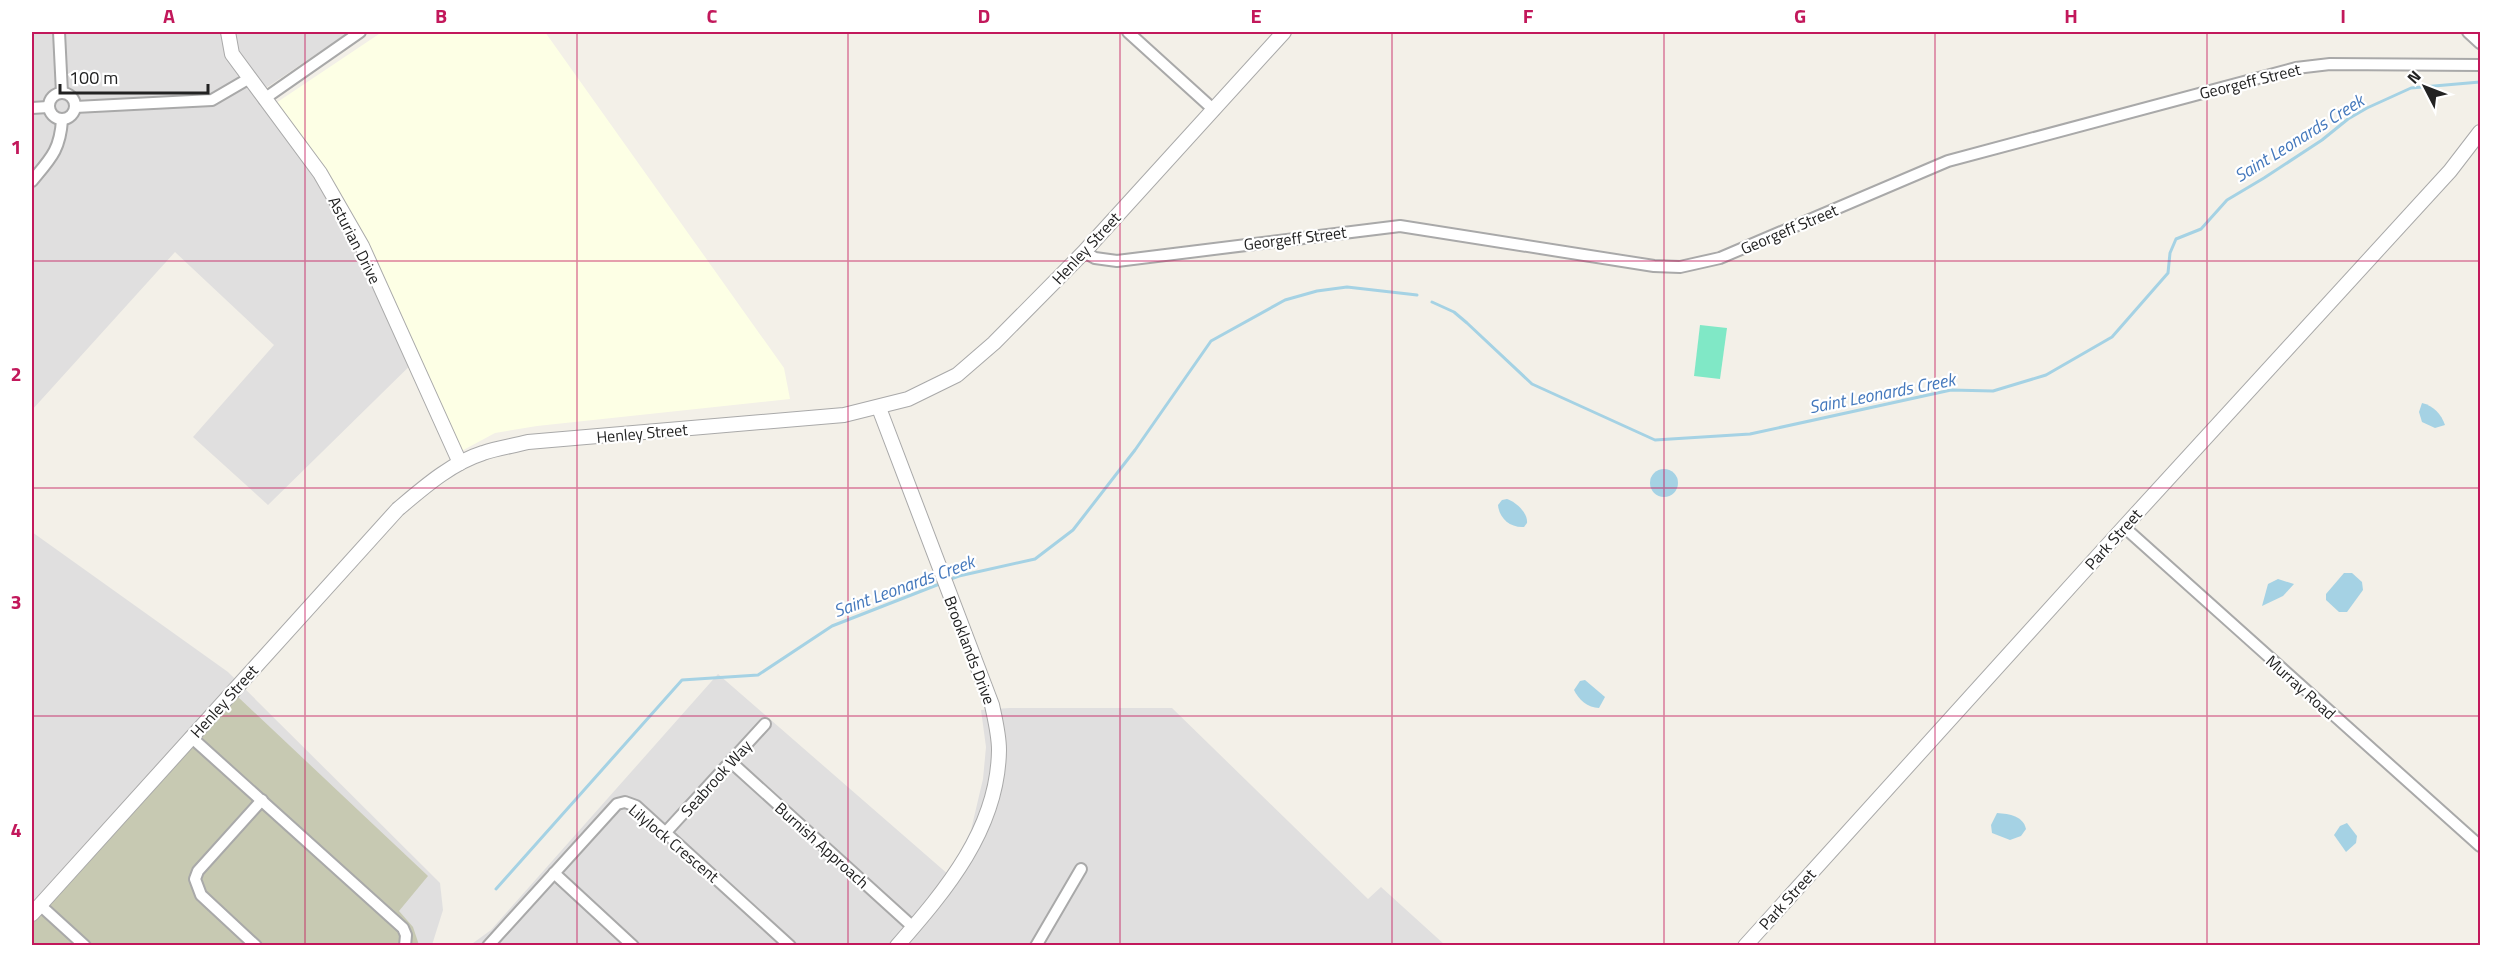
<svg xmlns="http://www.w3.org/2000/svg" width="2512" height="977" font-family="'Titillium Web',sans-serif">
<rect width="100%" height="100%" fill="#f3f0e8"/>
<!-- residential -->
<g fill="#e0dfdf">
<polygon points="32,32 349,32 263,90 428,348 268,505 193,437 274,345 175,252 32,410"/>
<polygon points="32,532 228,672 440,883 443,910 432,945 32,945"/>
<polygon points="718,674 949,875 971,830 983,779 986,747 981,710 1009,708 1172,708 1368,899 1381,887 1445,945 469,946 491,930"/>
</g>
<!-- education -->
<polygon fill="#fdffe5" points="382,32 545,32 784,368 790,399 537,426 495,433 456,454 362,246 276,103"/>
<!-- construction -->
<polygon fill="#c7c9b2" points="237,696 428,876 399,911 413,927 419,945 32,946 32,924"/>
<!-- pitch -->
<polygon fill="#80e8c6" points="1700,325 1727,328 1720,379 1694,376"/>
<!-- water -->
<g fill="#a5d2e4">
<path d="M2422,403C2434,406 2441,414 2445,425L2435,428L2422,422L2419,412Z"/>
<circle cx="1664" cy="483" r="14"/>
<path d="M1507,499C1516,502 1528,513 1527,523L1524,527C1510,528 1499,518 1498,505L1502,500Z"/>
<polygon points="2344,573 2352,573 2362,582 2363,590 2347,612 2339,612 2326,600 2326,594"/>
<polygon points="2278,579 2294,584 2283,596 2262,606 2268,584"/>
<path d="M1585,680L1605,697L1599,708C1588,708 1578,699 1574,690L1580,681Z"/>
<path d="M1997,813C2010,814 2023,816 2026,829L2021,836L2010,840L1992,833L1991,825Z"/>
<polygon points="2347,823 2357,836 2356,843 2346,852 2334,835 2340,826"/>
</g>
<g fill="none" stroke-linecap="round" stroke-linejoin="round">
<!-- stream -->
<g stroke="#a5d2e4" stroke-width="3">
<polyline points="1432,302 1454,312 1467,323 1532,384 1655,440 1750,434 1951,390 1993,391 2046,375 2112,337 2168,273 2170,253 2176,239 2201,229 2227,200 2264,178 2322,140 2348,119 2367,108 2411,88 2480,82"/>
<polyline points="948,580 959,576 1035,559 1073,530 1135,450 1211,341 1285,300 1317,291 1347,287 1417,295"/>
<polyline points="496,889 682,680 758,675 832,626 942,583"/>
</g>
<!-- minor casing -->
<g stroke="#a9a9a9" stroke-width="14">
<g id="minor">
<polyline points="59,32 62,93"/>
<polyline points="1128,32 1214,110"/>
<polyline points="2468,32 2480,43"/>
<circle cx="62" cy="106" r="13"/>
<polyline points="264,99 360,32"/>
<polyline points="75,107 212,100 248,79"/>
<polyline points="32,108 48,107"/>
<path d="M32,181C51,158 60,150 62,120"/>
<polyline points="1084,252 1095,258 1117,261 1400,226 1654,266 1680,267 1720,258 1948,161 2296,68 2330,64 2480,65"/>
<polyline points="2124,527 2480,846"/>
<polyline points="191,737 403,928 406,935 405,946"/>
<polyline points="731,762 913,927"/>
<polyline points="666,832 765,724"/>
<polyline points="554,873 633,946"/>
<polyline points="40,905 85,946"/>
<polyline points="256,946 201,895 195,879 198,871 262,800"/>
<polyline points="488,946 617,804 625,802 636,806 790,946"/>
<polyline points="1036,946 1081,869"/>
</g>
</g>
<!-- tertiary casing -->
<g stroke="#a9a9a9" stroke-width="16">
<g id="tertiary">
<polyline points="228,32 232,54 320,173 362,246 460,463"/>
<path d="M879,408L992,705C995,719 999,735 999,750C998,829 946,890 897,946"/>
<path d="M32,914L398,509C423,488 451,463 483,453C497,448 513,446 528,442L844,415L908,399L957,375L994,343L1084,252L1284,32"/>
<polyline points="1745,946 2124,527 2450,171 2480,132"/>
</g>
</g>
<!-- minor -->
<use href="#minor" stroke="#fff" stroke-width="10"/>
<!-- tertiary -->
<use href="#tertiary" stroke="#fff" stroke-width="14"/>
</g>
<!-- grid -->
<path fill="none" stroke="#c2185b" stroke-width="1.5" stroke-opacity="0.55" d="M305,32V946M577,32V946M848,32V946M1120,32V946M1392,32V946M1664,32V946M1935,32V946M2207,32V946M32,261H2480M32,488H2480M32,716H2480"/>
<g text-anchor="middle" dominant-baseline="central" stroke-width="4.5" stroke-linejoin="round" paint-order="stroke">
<!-- street labels -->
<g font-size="16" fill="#222" stroke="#fff">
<text transform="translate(2250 81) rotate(-14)">Georgeff Street</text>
<text transform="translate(1789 229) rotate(-23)">Georgeff Street</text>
<text transform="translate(1295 238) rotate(-7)">Georgeff Street</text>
<text transform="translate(355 240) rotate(63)">Asturian Drive</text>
<text transform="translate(1086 248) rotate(-47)">Henley Street</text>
<text transform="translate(642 433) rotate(-5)">Henley Street</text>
<text transform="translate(2113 539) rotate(-48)">Park Street</text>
<text transform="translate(970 650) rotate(69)">Brooklands Drive</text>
<text transform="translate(2301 687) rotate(42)">Murray Road</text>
<text transform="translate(224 701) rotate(-48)">Henley Street</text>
<text transform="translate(716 778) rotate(-48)">Seabrook Way</text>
<text transform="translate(674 843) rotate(40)">Lilylock Crescent</text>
<text transform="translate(822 845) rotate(42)">Burnish Approach</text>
<text transform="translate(1787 899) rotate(-48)">Park Street</text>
</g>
<!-- water labels -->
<g font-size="18" font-style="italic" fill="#4478bc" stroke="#fff">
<text transform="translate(2299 138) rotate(-32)">Saint Leonards Creek</text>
<text transform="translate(1882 393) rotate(-11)">Saint Leonards Creek</text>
<text transform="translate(904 586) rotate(-20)">Saint Leonards Creek</text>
</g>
</g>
<!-- border -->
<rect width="2512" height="977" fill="none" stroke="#ffffff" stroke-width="66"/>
<!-- north arrow -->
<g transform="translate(2425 87) rotate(312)" stroke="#ffffff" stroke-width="4.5" paint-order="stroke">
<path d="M0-4.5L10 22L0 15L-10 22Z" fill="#222222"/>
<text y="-9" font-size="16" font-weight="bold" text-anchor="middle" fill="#222222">N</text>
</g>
<!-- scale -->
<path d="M60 84v9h148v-9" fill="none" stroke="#222222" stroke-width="3"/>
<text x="69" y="84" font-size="18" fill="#222222" stroke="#ffffff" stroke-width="4.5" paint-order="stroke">100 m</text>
<rect x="33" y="33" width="2446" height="911" fill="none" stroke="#c2185b" stroke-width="2"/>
<g font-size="20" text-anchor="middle" font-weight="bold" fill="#c2185b">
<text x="169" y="23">A</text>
<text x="441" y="23">B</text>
<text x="712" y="23">C</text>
<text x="984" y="23">D</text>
<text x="1256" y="23">E</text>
<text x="1528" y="23">F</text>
<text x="1800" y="23">G</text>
<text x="2071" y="23">H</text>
<text x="2343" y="23">I</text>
<text x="16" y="154">1</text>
<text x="16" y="381">2</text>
<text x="16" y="609">3</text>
<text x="16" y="837">4</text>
</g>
</svg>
